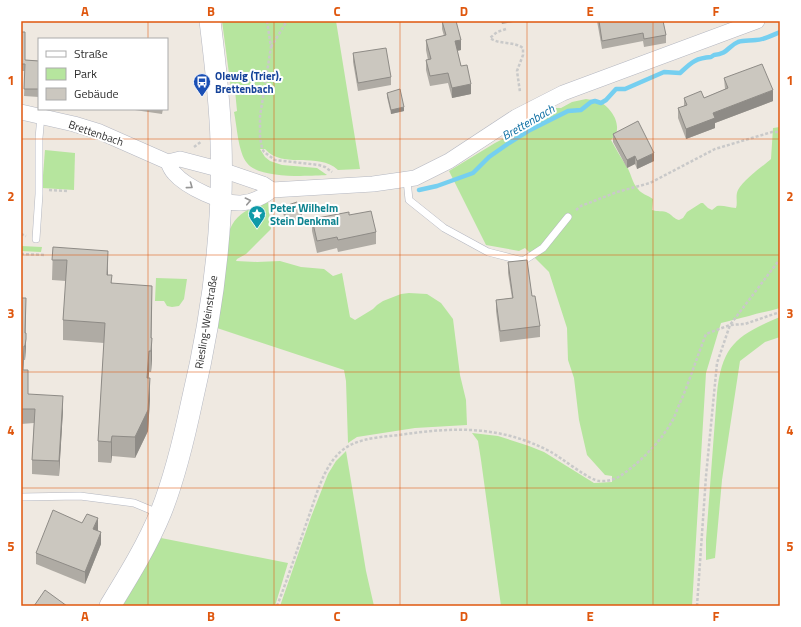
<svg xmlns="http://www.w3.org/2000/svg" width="801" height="627" font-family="'Titillium Web',sans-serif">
<rect width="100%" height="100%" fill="#efe9e1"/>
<!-- green -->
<g fill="#b6e59e">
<path d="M222,21H336L360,169L338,170C318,151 283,170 265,149H260L265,157L270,161L282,165L317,168L327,175C308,176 259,179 247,163C238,152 237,126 234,112L237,111L235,90L231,89Z"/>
<path d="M586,99C590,100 594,100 598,101C608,105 618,118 617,129C617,134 614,137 611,140C616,149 621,158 627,167C631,173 632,183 638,189C641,194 648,195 653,199L652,210C657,212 663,210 668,213C672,215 674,219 679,220L683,218L687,212L701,203H703L708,208L712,210L717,206C724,205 729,208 736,208C738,202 735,196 738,190C744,179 762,167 771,159L773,128L780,127V308C770,311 759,313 749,316C739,318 731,321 721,323L706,373L692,606H501L481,460L478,441L472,433L498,436L529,446L544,452L594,483L612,482V476L605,475L587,455L579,420L574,378L568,360L567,328L549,272L525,248L519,251L486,245L449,171L495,143L541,119L546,109L553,108H561L572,102Z"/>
<polygon points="45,150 75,153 74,190 42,188"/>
<path d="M268,202L271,229L246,254L237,259L236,261L257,262L280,261L301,267L324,269L333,276L342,273L350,317L355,320L373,309L377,305L383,301L401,294L409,293L427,294L441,303L453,319L460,375L466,400L467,425L415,428L357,437L348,443L346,381L344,370L217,328L230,229C237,212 253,207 268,202Z"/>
<polygon points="21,246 42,247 41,252 21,251"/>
<polygon points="156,278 187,279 184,299 179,306 172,307 167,306 164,301 155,301"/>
<path d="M780,317V337L765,342L740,361L722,480L715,558L706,560V540L717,393C722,345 737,335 780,317Z"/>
<polygon points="346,451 366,571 374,606 280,606 311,517 328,474 336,461"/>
<polygon points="161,538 288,563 275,606 122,606"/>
</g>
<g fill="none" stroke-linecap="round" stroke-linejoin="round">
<!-- stream -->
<path stroke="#75cff0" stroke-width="4.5" d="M419,190L437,186L473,173L489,157L509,143L528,131L568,111L581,110L591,102L595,101L601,103L606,100L616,89H625L664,72L680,73C691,63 695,58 711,57L714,55C728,54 728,46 738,42C744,40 750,41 756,40C764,40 773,35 780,32"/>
<!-- service casing -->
<g stroke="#b4b7c1" stroke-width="8">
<g id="service">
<polyline points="407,180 409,200 444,228 488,252 523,261 543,248 568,217"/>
<polyline points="36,239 39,194 39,138 41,116"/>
<polyline points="21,497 80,496 134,503 158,513"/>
</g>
</g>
<!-- minor casing -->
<g stroke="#b4b7c1" stroke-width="16">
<g id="minor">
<polyline points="21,112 74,124 100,132 168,162 180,159 222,170 263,184 272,190"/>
<path d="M168,162C169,165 171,170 174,173C186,187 222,204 241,203C253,202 263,197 272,190L373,184L415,178L449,161L516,117L563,93L757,21"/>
</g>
</g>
<!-- secondary casing -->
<g stroke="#b4b7c1" stroke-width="22">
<path id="secondary" d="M110,606C129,575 147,546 161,512C175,477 184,439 192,401C212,317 224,229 221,142C220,102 215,61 210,21"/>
</g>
<!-- path -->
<g stroke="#c9c9c9" stroke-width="2.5" stroke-dasharray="3 2" stroke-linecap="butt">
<polyline points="267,21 271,47 260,116 260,137 262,148 264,152 275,160 319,165 325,167 332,172"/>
<path d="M506,29L497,32L490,38C500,45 513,41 523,48V55L517,71L520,92"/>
<polyline points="271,47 287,21"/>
<polyline points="194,147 202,141"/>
<polyline points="49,190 67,191"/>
<polyline points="576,210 581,206 617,192 650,183 715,149 772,132 780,132"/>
<polyline points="21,234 26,236"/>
<polyline points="21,254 46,255"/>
<path d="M277,606C289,575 299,544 310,513C316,495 322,475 333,460C349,438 374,438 399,435C454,427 500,425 551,452C562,458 590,481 600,481C613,482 621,476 631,468C646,456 661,440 671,423C675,417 677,409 680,403C690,380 697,357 706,334L730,325L745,324L780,312"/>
<polyline points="697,606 706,476 717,363 730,325 780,259"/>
</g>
<!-- service -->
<use href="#service" stroke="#fff" stroke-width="7"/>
<!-- minor -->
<use href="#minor" stroke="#fff" stroke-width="15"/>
<!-- secondary -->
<use href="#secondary" stroke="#fff" stroke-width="21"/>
</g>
<!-- wall -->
<g fill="#afaba4">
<polygon points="442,21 456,21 461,50 457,51 461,66 471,94 452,98 448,83 430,86 426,70 426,60 428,60 426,50 426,40 444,36 442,29"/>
<polygon points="501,21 518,21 502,24"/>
<polygon points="597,21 664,21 663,21 666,35 666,43 644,47 643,41 602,49"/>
<polygon points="21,32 25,60 39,61 39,97 24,96 25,71 21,71"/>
<polygon points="353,53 391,77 391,85 358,91 353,62"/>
<polygon points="724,78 773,101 715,123 715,128 686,139 678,118 678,108 684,106 684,98 704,98 725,89"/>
<polygon points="387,93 404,111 391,114 387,97"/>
<polygon points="128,109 163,109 162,114"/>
<polygon points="613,134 654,161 637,169 635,164 627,168 613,142"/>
<polygon points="282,207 302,221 288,226 282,211"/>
<polygon points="349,215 376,232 376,244 338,252 337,248 317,253 312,231 312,219"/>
<polygon points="53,247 108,271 108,275 112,283 152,307 151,338 152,359 151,372 149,372 148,378 150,399 148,431 135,458 112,456 111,463 98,462 98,441 104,343 63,340 63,320 66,281 52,280"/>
<polygon points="508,262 532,296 540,326 540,337 500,342 496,311 496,300 512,298 508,273"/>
<polygon points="21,298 26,313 25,333 26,347 25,360 24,360 23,370 28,394 63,410 59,476 32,474 32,460 34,423 21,424"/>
<polygon points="98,530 101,544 85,584 36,564 36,553"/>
</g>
<!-- shaded-wall -->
<g fill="#8e8b86">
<polygon points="461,40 461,50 455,51 455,41"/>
<polygon points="471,84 471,94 452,98 452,88"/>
<polygon points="773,90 773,101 715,123 715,128 686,139 686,129 713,113"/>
<polygon points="404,107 404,111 391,114 391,110"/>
<polygon points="654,153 654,161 637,169 637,161"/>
<polygon points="635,156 635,164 627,168 627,160"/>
<polygon points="302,217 302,221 288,226 288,222"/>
<polygon points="108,251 108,271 107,296 107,275"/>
<polygon points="152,286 152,307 151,351 151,338"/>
<polygon points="26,298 26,313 25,347 25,333"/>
<polygon points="26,333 26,347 25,360 25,346"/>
<polygon points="152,338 152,359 151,372 151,351"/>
<polygon points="149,351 149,372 147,399 147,378"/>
<polygon points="150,378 150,399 148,431 135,458 135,437"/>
<polygon points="63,396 63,410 59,476 59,461"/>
<polygon points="112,436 112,456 111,463 111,442"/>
<polygon points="98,518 98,530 93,541 93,529"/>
<polygon points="101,532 101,544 85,584 85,572"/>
</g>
<!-- building -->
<g fill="#cbc7bf" stroke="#8e8b86">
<polygon points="442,21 456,21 461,40 455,41 461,66 467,65 471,84 452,88 448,73 430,76 426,60 431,59 426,40 446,35"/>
<polygon points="599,21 663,21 666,35 644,39 643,33 602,41"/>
<polygon points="21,32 25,32 25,60 39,61 39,89 24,89 25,64 21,64"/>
<polygon points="386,48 391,77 358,83 353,53"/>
<polygon points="762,64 773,90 713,113 715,118 686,129 678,108 687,105 684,98 701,91 704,98 728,88 724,78"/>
<polygon points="400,89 404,107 391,110 387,93"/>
<polygon points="638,121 654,153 637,161 635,156 627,160 613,134"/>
<polygon points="297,202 302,217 288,222 282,207"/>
<polygon points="371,211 376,232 338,240 337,237 317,241 312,219 349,212 349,215"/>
<polygon points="53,247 108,251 107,275 112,275 111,283 152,286 151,338 152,338 151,351 149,351 147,378 150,378 148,410 135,437 112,436 111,442 98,441 105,323 63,320 67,260 52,260"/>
<polygon points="527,260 532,296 535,296 540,326 500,331 496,300 513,298 508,262"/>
<polygon points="21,298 26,298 25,333 26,333 26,339 25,346 24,346 23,370 28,370 28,394 63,396 59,461 32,460 35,409 21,409"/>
<polygon points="53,510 82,523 87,514 98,518 93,529 101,532 85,572 36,553"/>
<polygon points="45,590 67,606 34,606"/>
</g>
<!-- one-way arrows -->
<defs><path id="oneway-chevron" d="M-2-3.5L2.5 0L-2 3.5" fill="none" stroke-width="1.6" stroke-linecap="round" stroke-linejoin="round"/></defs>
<g stroke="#969696">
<use href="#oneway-chevron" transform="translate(190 186) rotate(36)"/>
<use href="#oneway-chevron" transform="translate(248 201) rotate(-12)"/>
</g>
<!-- grid -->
<path fill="none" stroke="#df570e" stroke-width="1" stroke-opacity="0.55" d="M148,21V39M274,21V606M400,21V606M527,21V606M653,21V606M148,109V606M21,139H780M21,255H780M21,372H780M21,488H780"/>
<!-- icons -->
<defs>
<g id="bus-pin" transform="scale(0.9)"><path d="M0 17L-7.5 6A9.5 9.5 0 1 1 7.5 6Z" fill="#1a4fb4" stroke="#fff"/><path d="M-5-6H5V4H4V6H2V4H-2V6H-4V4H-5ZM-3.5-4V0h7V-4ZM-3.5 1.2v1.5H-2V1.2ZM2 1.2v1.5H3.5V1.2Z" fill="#fff"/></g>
<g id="sight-pin" transform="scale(0.9)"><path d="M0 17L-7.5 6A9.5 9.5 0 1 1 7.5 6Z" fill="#0f9aa8" stroke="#fff"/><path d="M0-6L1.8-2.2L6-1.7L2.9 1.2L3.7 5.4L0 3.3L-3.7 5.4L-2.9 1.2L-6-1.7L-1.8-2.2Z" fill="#fff"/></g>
</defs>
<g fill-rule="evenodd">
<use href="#bus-pin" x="202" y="82"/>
<use href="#sight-pin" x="257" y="214"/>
</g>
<g text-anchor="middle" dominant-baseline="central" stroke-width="4" stroke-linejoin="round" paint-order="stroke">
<!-- transit labels -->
<g font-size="11" font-weight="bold" fill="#164399" stroke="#fff" text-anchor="start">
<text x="215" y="76">Olewig (Trier),<tspan x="215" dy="13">Brettenbach</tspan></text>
</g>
<!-- street labels -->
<g font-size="11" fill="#2e2e2e" stroke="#fff">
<text transform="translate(96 133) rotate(19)">Brettenbach</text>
<text transform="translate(206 322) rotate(-81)">Riesling-Weinstraße</text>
</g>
<!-- culture labels -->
<g font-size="11" font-weight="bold" fill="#0d838f" stroke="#fff" text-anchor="start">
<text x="270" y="208">Peter Wilhelm<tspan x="270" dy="13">Stein Denkmal</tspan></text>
</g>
<!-- water labels -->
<g font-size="12" font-style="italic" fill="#0d6fa3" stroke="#fff">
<text transform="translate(528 122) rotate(-30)">Brettenbach</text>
</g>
</g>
<!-- border -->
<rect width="801" height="627" fill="none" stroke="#ffffff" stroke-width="44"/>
<!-- legend -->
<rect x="38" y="38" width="130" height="72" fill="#ffffff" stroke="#ababab"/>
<rect x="46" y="51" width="20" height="6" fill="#ffffff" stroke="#ababab"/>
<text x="74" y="58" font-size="12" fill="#2e2e2e">Straße</text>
<rect x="46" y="68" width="20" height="12" fill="#b6e59e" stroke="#ababab"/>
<text x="74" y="78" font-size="12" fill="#2e2e2e">Park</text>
<rect x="46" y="88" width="20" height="12" fill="#cbc7bf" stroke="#ababab"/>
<text x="74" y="98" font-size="12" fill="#2e2e2e">Gebäude</text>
<rect x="22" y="22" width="757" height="583" fill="none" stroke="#df570e" stroke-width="1.5"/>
<g font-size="13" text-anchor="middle" font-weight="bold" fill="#df570e">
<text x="85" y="16">A</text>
<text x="211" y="16">B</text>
<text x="337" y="16">C</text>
<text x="464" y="16">D</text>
<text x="590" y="16">E</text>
<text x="716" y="16">F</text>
<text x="11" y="85">1</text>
<text x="790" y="85">1</text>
<text x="11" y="201">2</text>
<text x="790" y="201">2</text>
<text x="11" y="318">3</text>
<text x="790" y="318">3</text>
<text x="11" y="435">4</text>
<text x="790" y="435">4</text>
<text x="11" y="551">5</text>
<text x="790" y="551">5</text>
<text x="85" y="621">A</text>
<text x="211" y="621">B</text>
<text x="337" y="621">C</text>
<text x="464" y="621">D</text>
<text x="590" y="621">E</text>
<text x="716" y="621">F</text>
</g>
</svg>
